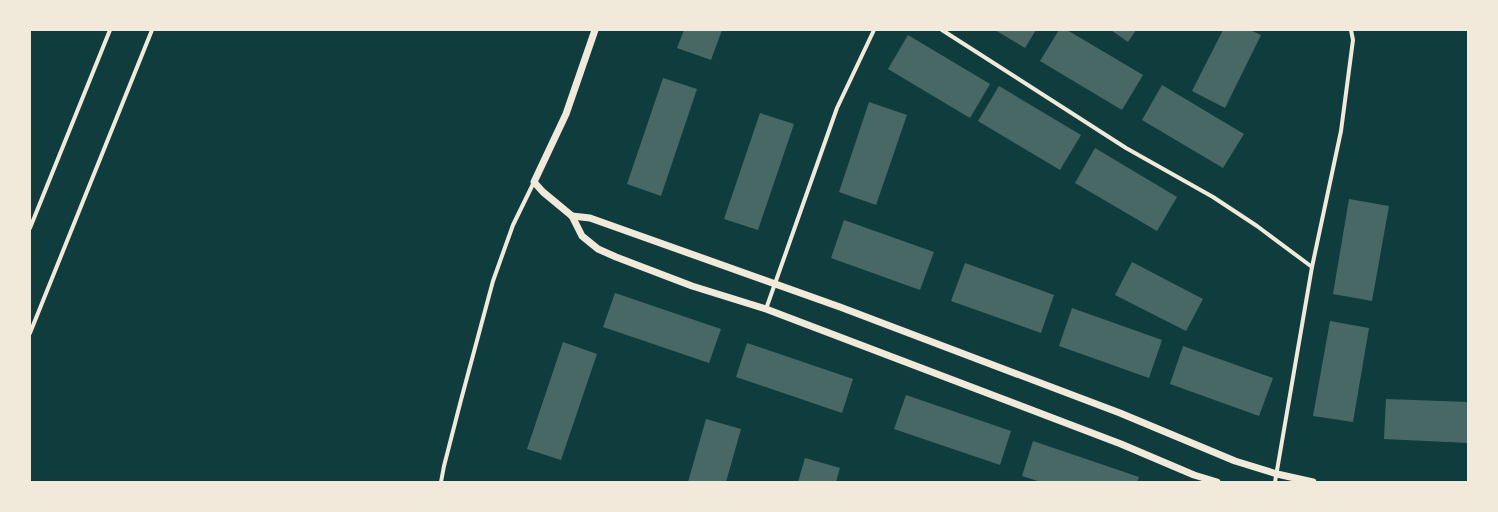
<svg xmlns="http://www.w3.org/2000/svg" width="1498" height="512" font-family="Mulish,sans-serif">
<rect width="100%" height="100%" fill="#0f3d3e"/>
<!-- building -->
<g fill="#486865">
<polygon points="684,30 722,30 711,60 677,48"/>
<polygon points="995,30 1036,30 1025,48"/>
<polygon points="1059,30 1067,30 1143,75 1122,110 1040,61"/>
<polygon points="1111,30 1136,30 1128,42"/>
<polygon points="1223,30 1250,30 1261,35 1225,108 1192,91"/>
<polygon points="908,35 990,84 970,118 888,69"/>
<polygon points="663,78 697,89 661,196 627,184"/>
<polygon points="1162,85 1244,134 1223,168 1142,120"/>
<polygon points="999,86 1081,135 1060,170 978,121"/>
<polygon points="869,102 907,115 876,205 839,192"/>
<polygon points="760,113 794,124 758,230 724,219"/>
<polygon points="1095,148 1177,197 1157,231 1075,183"/>
<polygon points="1349,199 1389,206 1372,301 1333,294"/>
<polygon points="844,220 934,252 920,290 831,258"/>
<polygon points="1132,262 1203,299 1186,331 1115,295"/>
<polygon points="965,263 1054,295 1041,333 951,301"/>
<polygon points="615,293 721,329 709,363 603,327"/>
<polygon points="1072,308 1162,340 1149,378 1059,346"/>
<polygon points="1330,321 1369,328 1353,422 1313,416"/>
<polygon points="563,342 597,354 561,460 527,449"/>
<polygon points="747,343 853,379 842,413 736,377"/>
<polygon points="1183,346 1273,378 1259,416 1170,384"/>
<polygon points="906,395 1011,431 1000,465 894,429"/>
<polygon points="1386,399 1468,402 1468,443 1384,439"/>
<polygon points="706,419 741,429 726,482 688,482"/>
<polygon points="1033,441 1139,477 1137,482 1041,482 1022,476"/>
<polygon points="805,458 840,468 836,482 798,482"/>
</g>
<g fill="none" stroke-linecap="round" stroke-linejoin="round">
<!-- minor -->
<g stroke="#f1e9da" stroke-width="4">
<polyline points="942,30 1126,148 1213,197 1257,226 1312,267"/>
<polyline points="30,228 110,30"/>
<polyline points="766,309 837,108 874,30"/>
<polyline points="30,333 152,30"/>
<polyline points="441,482 444,466 461,400 493,281 513,225 534,182"/>
<polyline points="1275,482 1312,267 1341,131 1353,40 1351,30"/>
</g>
<!-- tertiary -->
<g stroke="#f1e9da" stroke-width="7">
<polyline points="595,30 566,114 534,182 543,192 572,216 582,236 598,249 616,257 692,286 766,309 1121,444 1194,475 1217,482"/>
<polyline points="572,216 590,218 840,307 1120,413 1235,461 1277,474 1313,482"/>
</g>
</g>
<!-- border -->
<rect width="1498" height="512" fill="none" stroke="#f1e9da" stroke-width="62"/>
</svg>
